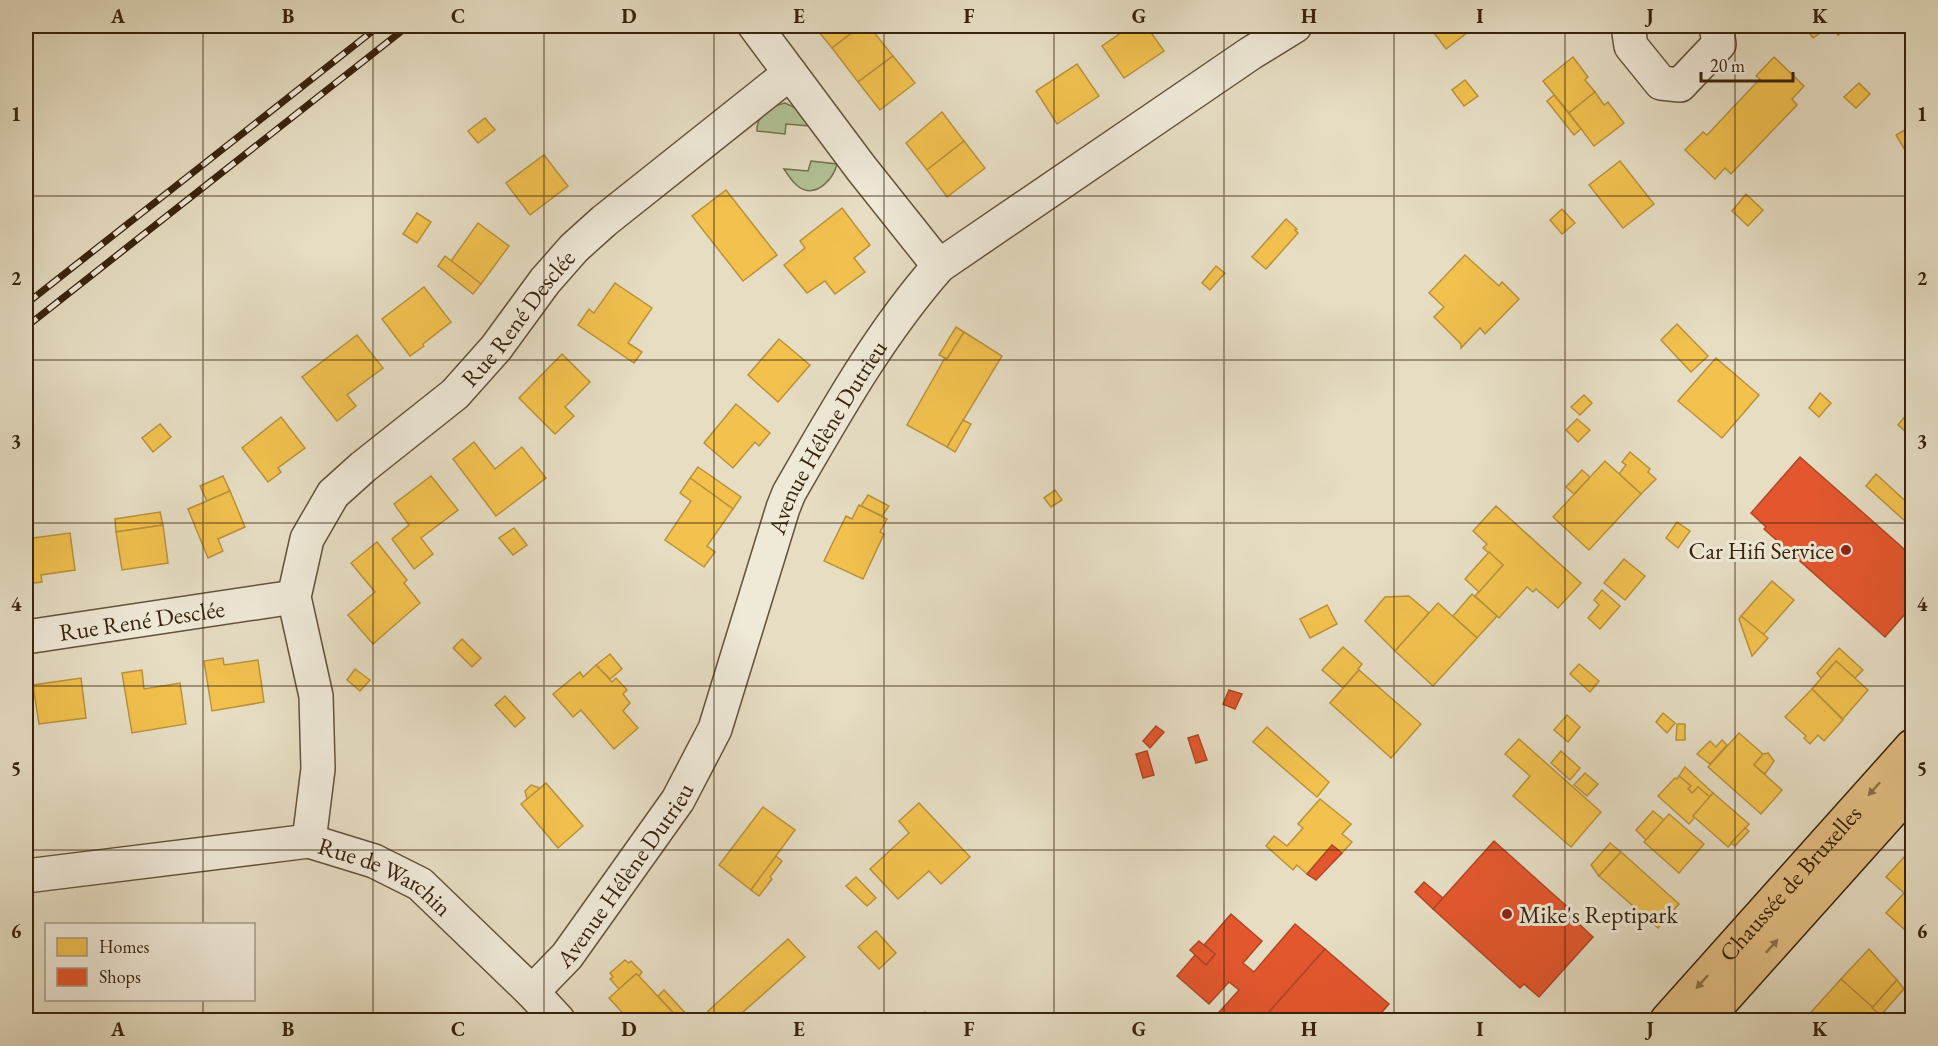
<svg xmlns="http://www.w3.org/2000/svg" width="1938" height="1046" font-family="'EB Garamond',serif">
<rect width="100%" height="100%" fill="#e6ddc3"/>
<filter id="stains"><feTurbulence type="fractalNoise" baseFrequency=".00333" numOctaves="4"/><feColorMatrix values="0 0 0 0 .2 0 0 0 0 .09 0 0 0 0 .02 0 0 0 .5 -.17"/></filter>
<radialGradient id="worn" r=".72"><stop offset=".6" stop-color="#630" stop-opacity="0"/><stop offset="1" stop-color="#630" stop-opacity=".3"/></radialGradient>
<!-- green -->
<g fill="#b2c296" stroke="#757250" stroke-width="1.5">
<path d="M785,103L798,109L811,126L786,124L785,134L757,131C756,115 771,106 785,103Z"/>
<path d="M811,161L837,164C834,177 820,194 805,190C795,187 789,176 784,169L808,171Z"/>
</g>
<!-- homes -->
<g fill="#f2c14e" stroke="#ba923a" stroke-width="1.5">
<polygon points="814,26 861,26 832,48"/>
<polygon points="861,26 869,26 893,56 858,82 832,48"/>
<polygon points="1131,26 1166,26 1152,34 1164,51 1124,78 1102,46"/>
<polygon points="1429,26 1476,26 1446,49"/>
<polygon points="1804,26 1830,26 1813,38"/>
<polygon points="1831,26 1851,26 1838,35"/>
<polygon points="893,56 915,83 880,110 858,82"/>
<polygon points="1573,57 1588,77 1585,80 1595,92 1569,113 1543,81"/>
<polygon points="1774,57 1804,86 1792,99 1797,105 1731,174 1725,168 1715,179 1685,150 1703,132 1707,135 1757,82 1760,79 1756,76"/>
<polygon points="1077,64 1099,96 1057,124 1036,91"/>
<polygon points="1465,80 1478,96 1464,106 1452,90"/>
<polygon points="1859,83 1870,94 1856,108 1844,97"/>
<polygon points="1595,92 1604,105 1608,102 1624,123 1594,146 1569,113"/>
<polygon points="1554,95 1581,129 1574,135 1547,101"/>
<polygon points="942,112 964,141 927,170 906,143"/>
<polygon points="485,118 495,130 478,143 468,131"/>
<polygon points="1912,126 1912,162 1896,135"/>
<polygon points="964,141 985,168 947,197 927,170"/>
<polygon points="544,155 568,186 530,215 506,183"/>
<polygon points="1620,161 1654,204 1623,228 1589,185"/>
<polygon points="726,190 777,255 743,281 692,216"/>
<polygon points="1746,194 1763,210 1748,226 1732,211"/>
<polygon points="842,208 870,245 854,258 865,272 835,294 825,281 807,293 784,265 805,248 800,241"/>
<polygon points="1562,209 1575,223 1562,234 1550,220"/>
<polygon points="417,213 431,222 417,243 403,234"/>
<polygon points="1286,219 1297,229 1295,230 1298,233 1266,269 1252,257"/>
<polygon points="478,223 509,246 481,284 451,261"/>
<polygon points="1465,255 1499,286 1502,282 1519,299 1485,334 1480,328 1461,348 1461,344 1434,317 1444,307 1429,293"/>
<polygon points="445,256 481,284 473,294 438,266"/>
<polygon points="1216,266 1225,273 1210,290 1202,283"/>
<polygon points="615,283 652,308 628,343 642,352 634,363 578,325 589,309 594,313"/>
<polygon points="424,287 451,322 423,344 424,346 410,356 382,319"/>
<polygon points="1677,324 1708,356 1691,372 1661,340"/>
<polygon points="956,327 964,332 947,359 939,355"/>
<polygon points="964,332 1002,356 947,447 907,425 945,358 947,359"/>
<polygon points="357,335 383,368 347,395 356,406 337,421 302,377"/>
<polygon points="779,339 810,365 778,402 748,375"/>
<polygon points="562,354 590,382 565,407 574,416 555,434 519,398"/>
<polygon points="1716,358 1759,395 1722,438 1678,401"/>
<polygon points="1820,393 1831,403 1819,417 1809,408"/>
<polygon points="1584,395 1592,403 1580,415 1571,407"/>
<polygon points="736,404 770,433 759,446 755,442 733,468 704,443"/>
<polygon points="1912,408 1912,437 1898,425"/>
<polygon points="281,417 305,448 278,468 281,472 268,482 242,448"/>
<polygon points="1577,419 1590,430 1578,442 1566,430"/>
<polygon points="963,420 971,424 955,452 947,447"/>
<polygon points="160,424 171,437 153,452 142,438"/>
<polygon points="474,442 495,469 522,447 546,478 496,516 453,459"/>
<polygon points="1630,452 1650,469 1648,472 1656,479 1641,494 1619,474 1626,465 1622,462"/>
<polygon points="1605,461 1641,494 1589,550 1553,517"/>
<polygon points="698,467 741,497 733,509 690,478"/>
<polygon points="1582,470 1590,477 1574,494 1566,487"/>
<polygon points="1876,474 1912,507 1912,513 1905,521 1866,486"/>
<polygon points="223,476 230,491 207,501 200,486"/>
<polygon points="431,476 458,510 421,538 433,554 414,569 392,539 409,525 394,504"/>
<polygon points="690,478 733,509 707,546 715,552 704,567 665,540 691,501 680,493"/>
<polygon points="1055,490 1062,500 1051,507 1044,498"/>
<polygon points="230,491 245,527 218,539 223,551 208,558 188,509"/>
<polygon points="868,495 889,506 882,516 861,506"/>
<polygon points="859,505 887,519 880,532 884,534 863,579 824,561 846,516 852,519"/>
<polygon points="1496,506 1581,583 1558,608 1536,589 1533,592 1527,587 1499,618 1475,596 1503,565 1483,548 1487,544 1473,531"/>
<polygon points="160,512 163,525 116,532 115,519"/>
<polygon points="1677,522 1690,531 1678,548 1666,538"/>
<polygon points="163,525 168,563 122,570 116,532"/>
<polygon points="514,528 527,545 513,555 499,538"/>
<polygon points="70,533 75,570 41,575 42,582 26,584 26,539"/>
<polygon points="377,542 407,580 404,583 420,603 373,644 348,615 375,592 351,563"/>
<polygon points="1489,552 1503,565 1479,592 1465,579"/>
<polygon points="1624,559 1645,576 1625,600 1604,583"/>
<polygon points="1772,581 1794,600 1763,635 1741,616"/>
<polygon points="1602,590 1620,606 1600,629 1588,618 1599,605 1594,600"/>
<polygon points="1472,594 1497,616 1477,638 1453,616"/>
<polygon points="1409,596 1429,613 1395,651 1365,621 1385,597"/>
<polygon points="1438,603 1477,638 1433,686 1395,651"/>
<polygon points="1327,605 1337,624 1310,638 1300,619"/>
<polygon points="1741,616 1768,638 1752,656 1739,619"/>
<polygon points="462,639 481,658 472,667 453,648"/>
<polygon points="1343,647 1362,664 1358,669 1359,670 1343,688 1322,670"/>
<polygon points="1839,648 1863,670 1855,678 1836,661 1821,678 1817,673"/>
<polygon points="610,654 622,669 610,679 596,665"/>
<polygon points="223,658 224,665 258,660 264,702 212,711 204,661"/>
<polygon points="1836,661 1868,690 1843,719 1812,689"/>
<polygon points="1579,664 1599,681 1590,692 1570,674"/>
<polygon points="596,665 612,682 616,678 627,690 623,694 630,703 623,711 638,728 614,749 581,710 573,717 553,694 580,672 583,677"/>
<polygon points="355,669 370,680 360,691 347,680"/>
<polygon points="142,670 144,689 180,683 186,724 132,733 122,673"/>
<polygon points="1359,670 1421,724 1391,758 1330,703"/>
<polygon points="81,678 86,718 39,724 33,685"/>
<polygon points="1812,689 1843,720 1824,741 1818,735 1810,744 1804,738 1806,736 1785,717"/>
<polygon points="505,696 525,718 515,727 495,705"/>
<polygon points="1663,713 1675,723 1667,733 1656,722"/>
<polygon points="1567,715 1580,727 1568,742 1554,730"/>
<polygon points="1677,724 1685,724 1685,740 1676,740"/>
<polygon points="1267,727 1329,782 1317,797 1253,742"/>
<polygon points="1739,733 1763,754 1754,765 1782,790 1761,814 1708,767"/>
<polygon points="1519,739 1601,812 1571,847 1513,796 1530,776 1505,754"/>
<polygon points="1722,740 1727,745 1710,764 1697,754 1710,741 1716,747"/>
<polygon points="1561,751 1580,768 1570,780 1551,763"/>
<polygon points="1768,753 1774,761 1765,774 1754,765 1763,754"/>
<polygon points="1685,767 1713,793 1710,797 1698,787 1692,793 1688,789 1691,786 1679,776"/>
<polygon points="1585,773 1598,784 1587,796 1574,785"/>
<polygon points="1679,776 1691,786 1688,789 1692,793 1698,787 1710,797 1693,816 1695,817 1689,824 1658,796 1675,778 1677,779"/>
<polygon points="546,783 583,826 558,848 521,804"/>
<polygon points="531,785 540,788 527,799 525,791"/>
<polygon points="1713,793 1749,824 1728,847 1693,816"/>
<polygon points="1320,799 1351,824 1342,834 1352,842 1342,853 1332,845 1307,874 1297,865 1293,870 1266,846 1274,836 1287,846 1303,828 1298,824"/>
<polygon points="919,803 970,857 941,884 929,871 898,899 870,869 909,833 899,821"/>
<polygon points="763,807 795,830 751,890 719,865"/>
<polygon points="1653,811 1664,820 1646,840 1636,830"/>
<polygon points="1669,814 1704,844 1679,873 1644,842"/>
<polygon points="1745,828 1749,831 1735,846 1731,843"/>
<polygon points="1610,843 1621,852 1599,876 1591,865"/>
<polygon points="1621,852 1679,904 1658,928 1599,876"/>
<polygon points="776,856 782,861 770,877 772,879 759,896 751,890"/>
<polygon points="1904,857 1912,865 1912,884 1904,893 1886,877"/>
<polygon points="856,877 876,898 867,906 846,886"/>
<polygon points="1912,884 1912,936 1886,913"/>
<polygon points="1674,910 1672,919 1665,921"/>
<polygon points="876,931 896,953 879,969 858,947"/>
<polygon points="788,939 805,957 734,1020 716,1020 708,1011"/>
<polygon points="1869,949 1897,980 1872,1008 1841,979"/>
<polygon points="625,960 629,963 631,961 642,972 639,976 636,974 619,989 610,979 613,977 610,973"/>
<polygon points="636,974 639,976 680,1020 629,1020 609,998"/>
<polygon points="1841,979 1880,1014 1873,1020 1804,1020"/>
<polygon points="1897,980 1904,989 1881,1015 1872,1008"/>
<polygon points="664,990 690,1018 680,1020 658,996"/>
<polygon points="925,1012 933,1020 915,1020 918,1018"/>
</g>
<!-- shops -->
<g fill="#e4572e" stroke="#b04724" stroke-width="1.5">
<polygon points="1800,457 1912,556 1912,606 1885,637 1764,529 1766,527 1751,513"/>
<polygon points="1229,690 1242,694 1235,709 1223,704"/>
<polygon points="1156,726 1164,732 1150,748 1143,741"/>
<polygon points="1198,735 1207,760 1196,763 1188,738"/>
<polygon points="1147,751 1154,775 1143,778 1136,754"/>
<polygon points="1494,841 1581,919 1578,923 1593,937 1539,997 1524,984 1520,988 1433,909"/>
<polygon points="1332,845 1342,853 1316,880 1307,874"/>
<polygon points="1424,882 1443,898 1433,909 1415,892"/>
<polygon points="1231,914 1262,941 1243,963 1254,972 1295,924 1325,949 1262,1020 1212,1020 1239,990 1229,982 1209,1004 1177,976 1195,955 1206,965 1215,954 1204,945"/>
<polygon points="1199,941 1215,954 1206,965 1190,950"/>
<polygon points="1325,949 1389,1004 1375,1020 1262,1020"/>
</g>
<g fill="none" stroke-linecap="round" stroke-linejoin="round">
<!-- minor casing -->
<g stroke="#645239" stroke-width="36">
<g id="minor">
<polyline points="755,26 861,168 939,266"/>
<polyline points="1628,26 1631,46 1661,83 1680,85 1719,44 1716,26"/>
<path id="s1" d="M26,637L294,597"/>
<path id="s2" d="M309,841L318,769L316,696L294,597L307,539L333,494L363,467L455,394L496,348L545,281L574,248L604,221L790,73"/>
<path id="s3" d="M26,876L309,841L374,861L420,884L532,992L558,1020"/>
<path id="s4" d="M532,992L567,956L678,800L715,729L783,508L789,493C834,415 879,334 939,266L1251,53L1295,26"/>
</g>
</g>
<!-- major casing -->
<g stroke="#38230b" stroke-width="36">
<g id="major">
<path id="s5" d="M1667,1020L1912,746"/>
<polyline points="1705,1020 1912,789"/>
</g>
</g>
<!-- minor -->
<use href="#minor" stroke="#efe9d8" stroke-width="33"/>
<!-- major -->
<use href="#major" stroke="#e3be82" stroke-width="33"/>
<!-- rail casing -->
<g stroke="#38230b" stroke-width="7">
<g id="rail">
<polyline points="26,304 379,26"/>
<polyline points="26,327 408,26"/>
</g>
</g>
<!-- rail -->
<use href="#rail" stroke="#efe9d8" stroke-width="4.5" stroke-dasharray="14" stroke-linecap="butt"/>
</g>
<!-- one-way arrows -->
<defs><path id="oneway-solid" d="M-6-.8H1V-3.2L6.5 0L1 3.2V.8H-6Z" transform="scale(1.5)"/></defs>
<g fill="#8e7046">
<use href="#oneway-solid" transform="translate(1874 789) rotate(132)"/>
<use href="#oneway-solid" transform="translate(1772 946) rotate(-48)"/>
<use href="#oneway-solid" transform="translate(1702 982) rotate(132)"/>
</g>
<!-- grid -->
<path fill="none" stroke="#38230b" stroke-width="1.5" stroke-opacity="0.55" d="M203,26V924M373,26V1020M544,26V1020M714,26V1020M884,26V1020M1054,26V1020M1224,26V1020M1394,26V1020M1565,26V1020M1735,26V1020M26,196H1912M26,360H1912M26,523H1912M26,686H1912M26,850H1912M203,1000V1020"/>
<!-- markers -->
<g fill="#8f2418" stroke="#efe9d8" stroke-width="2">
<circle cx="1846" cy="550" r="6"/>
<circle cx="1507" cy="914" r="6"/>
</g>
<g text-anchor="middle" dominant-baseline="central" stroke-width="6" stroke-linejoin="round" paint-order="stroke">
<!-- street labels -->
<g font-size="24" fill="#38230b" stroke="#efe9d8">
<text stroke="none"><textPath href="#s2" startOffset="615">Rue René Desclée</textPath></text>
<text stroke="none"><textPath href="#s4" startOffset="636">Avenue Hélène Dutrieu</textPath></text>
<text stroke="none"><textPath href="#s1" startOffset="117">Rue René Desclée</textPath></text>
<text stroke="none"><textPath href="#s4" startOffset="150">Avenue Hélène Dutrieu</textPath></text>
<text stroke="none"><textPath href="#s3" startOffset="370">Rue de Warchin</textPath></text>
<text stroke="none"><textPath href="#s5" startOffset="184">Chaussée de Bruxelles</textPath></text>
</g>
<!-- poi labels -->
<g font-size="24" fill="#38230b" stroke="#efe9d8" text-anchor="end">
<text x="1834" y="550">Car Hifi Service</text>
<text x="1519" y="914" text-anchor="start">Mike's Reptipark</text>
</g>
</g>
<!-- margin -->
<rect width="1938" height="1046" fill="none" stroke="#e6ddc3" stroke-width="66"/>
<!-- legend -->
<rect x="45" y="923" width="210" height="78" fill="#efe9d8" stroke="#a69a86" stroke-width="1.5"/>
<rect x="57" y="938" width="30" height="18" fill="#f2c14e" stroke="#a69a86" stroke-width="1.5"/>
<text x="99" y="953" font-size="18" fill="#38230b">Homes</text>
<rect x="57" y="968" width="30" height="18" fill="#e4572e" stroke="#a69a86" stroke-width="1.5"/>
<text x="99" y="983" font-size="18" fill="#38230b">Shops</text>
<!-- scale -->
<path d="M1701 72v9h92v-9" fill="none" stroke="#38230b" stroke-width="3"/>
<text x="1710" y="72" font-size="18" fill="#38230b" stroke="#efe9d8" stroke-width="4.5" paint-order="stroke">20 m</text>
<rect x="33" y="33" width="1872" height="980" fill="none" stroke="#38230b" stroke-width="2"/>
<g font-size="20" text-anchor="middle" font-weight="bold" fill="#38230b">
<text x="118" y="23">A</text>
<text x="288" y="23">B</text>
<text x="458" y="23">C</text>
<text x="629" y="23">D</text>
<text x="799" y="23">E</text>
<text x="969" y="23">F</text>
<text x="1139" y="23">G</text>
<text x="1309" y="23">H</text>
<text x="1480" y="23">I</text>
<text x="1650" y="23">J</text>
<text x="1820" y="23">K</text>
<text x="16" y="121">1</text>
<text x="1922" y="121">1</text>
<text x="16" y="285">2</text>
<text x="1922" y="285">2</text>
<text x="16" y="448">3</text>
<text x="1922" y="448">3</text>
<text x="16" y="611">4</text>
<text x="1922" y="611">4</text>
<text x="16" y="775">5</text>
<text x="1922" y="775">5</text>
<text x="16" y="938">6</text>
<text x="1922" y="938">6</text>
<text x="118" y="1036">A</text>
<text x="288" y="1036">B</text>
<text x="458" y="1036">C</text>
<text x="629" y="1036">D</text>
<text x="799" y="1036">E</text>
<text x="969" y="1036">F</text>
<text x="1139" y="1036">G</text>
<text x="1309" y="1036">H</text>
<text x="1480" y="1036">I</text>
<text x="1650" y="1036">J</text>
<text x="1820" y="1036">K</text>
</g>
<rect width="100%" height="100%" filter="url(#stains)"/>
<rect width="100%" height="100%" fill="url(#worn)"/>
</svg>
